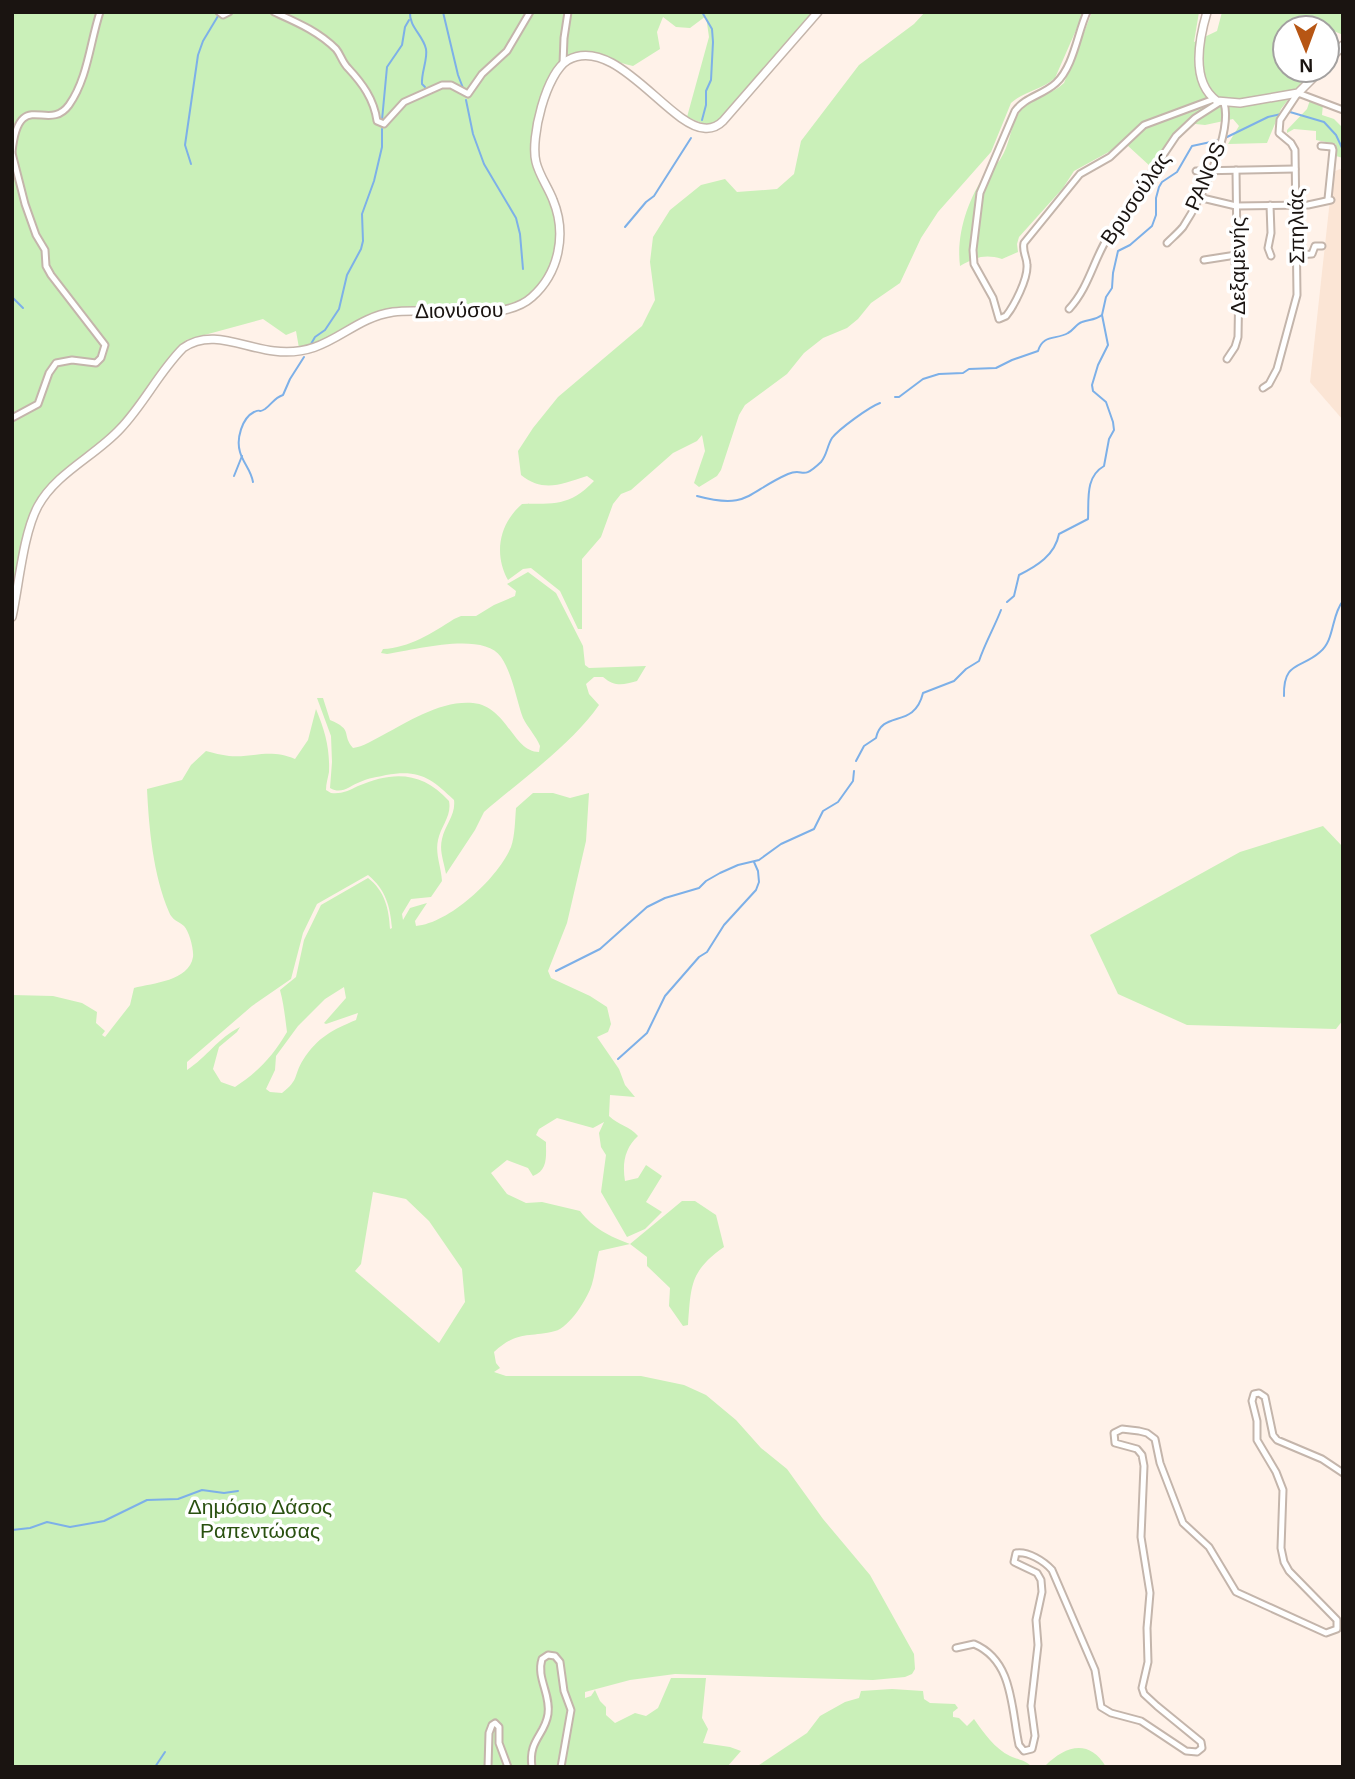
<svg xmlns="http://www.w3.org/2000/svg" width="1355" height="1779" font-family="Arial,sans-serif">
<rect width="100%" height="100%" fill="#fff2e9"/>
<!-- built -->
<polygon fill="#fbe5d5" points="1340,169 1343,170 1343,420 1310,382 1333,172"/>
<!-- green -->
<g fill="#caf0b9" fill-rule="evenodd">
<path d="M12,12H813L724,115L716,122L707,125L687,117L709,37L706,16L690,28L676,27L663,17L657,32L660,49L633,66C614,63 597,49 577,53C549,58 542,99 536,122C534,130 530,140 530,148C531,169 546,184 551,202C566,248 550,295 501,308L388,309L313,345L299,348L296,331L286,335L263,319L186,340L118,426L41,498L12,603Z"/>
<path d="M925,12H1084L1055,78C1042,90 1024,91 1011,103L991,152L938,212L921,238L900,283L871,303L858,319L847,328L823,338L804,353L787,374L745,405L739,415L721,470L717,476L699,487L694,483L705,451L702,435L697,441L673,453L631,490L621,494L613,504L601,537L582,559V629H578L560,591L531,568L523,569L508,580C493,553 500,523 522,504C554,503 569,507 594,481L587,476C561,484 544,493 521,475L518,451L533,428L558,397L642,326L655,300L650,262L653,237L670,210L701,185L725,179L737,192L777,189L794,174L801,141L859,65L914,24Z"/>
<path d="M1092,12H1199L1194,42L1217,31L1222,12H1343V35L1327,28H1285V70H1308L1305,78L1281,109L1267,143L1228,144L1239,126L1233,119L1205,125L1186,123L1174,135L1151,167L1127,145L1144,128L1161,121L1159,116L1142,124L1116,148L1074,171L1063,188L1019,237L1017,244L1018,252L1002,259C985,254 976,257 960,266C956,234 968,199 986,173C990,168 998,164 1001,158C1011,143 1010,122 1023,108C1034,96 1052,95 1064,83Z"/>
<polygon points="1310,100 1323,104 1322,115 1334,119 1343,128 1343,158 1336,156 1336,144 1316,140 1316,131 1294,129 1287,133 1287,130 1307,109"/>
<path d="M528,572L556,593L583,646L585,665L589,668L646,666L637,681C623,685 615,687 603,677H594L586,684L589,694L599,705C572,744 521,780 484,812L475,830L446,874C444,862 439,851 442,839C445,825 456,815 454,800C431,778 419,769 386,775C378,777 368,778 360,782C349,786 342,795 330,788L332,762L331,736L317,698H323L330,720C354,730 341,734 353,748C363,747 373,740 383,735C409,721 442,700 473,703C507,706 513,752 539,752L540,746C536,736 528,728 523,718C516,699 513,675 501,657C483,631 415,650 387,654L381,653L383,649C409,648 432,633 454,619L461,616H476L494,605L515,596L516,591L507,584Z"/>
<path d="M316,709C325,731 330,748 329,772C328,778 326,783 326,790L331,793C342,794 348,791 358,786C393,771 422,771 449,801C452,816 441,826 438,840C435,854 441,866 442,881L431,897L411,899L402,914L403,920L410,908L427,903L415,921L416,926C450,923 498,878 511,847C515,836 515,820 516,808L533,793H553L570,798L589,793L586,841L567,923L548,971L551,978L590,996L607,1007L611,1024L608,1032L597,1037L619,1069L625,1085L635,1097L610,1095L609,1116C618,1125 630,1126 638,1136C625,1148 622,1163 625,1181L638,1178L646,1165L662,1176L646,1202L662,1212L645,1229L627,1237L601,1192L606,1155L601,1147L599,1133L604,1122L593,1128L557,1118L539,1129L536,1135L546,1142C546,1157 548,1170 533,1176L528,1168L507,1160L491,1173L507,1194L526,1203L542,1202L580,1211C594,1229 609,1236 630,1244L682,1201H695L716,1215L724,1247C690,1271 691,1285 688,1325L683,1326L669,1306L670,1288L647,1266V1257L630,1244L599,1251C596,1262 595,1274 592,1284C588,1298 569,1328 555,1331C528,1338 518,1330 494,1352L496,1363L500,1368L494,1372L506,1376H641L684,1385L706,1395L736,1420L761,1448L787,1469L823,1519L870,1575L914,1654L915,1669L912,1674L905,1677L873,1680L675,1674L630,1680L585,1692V1698L591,1696L595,1690L600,1701L606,1707V1715L615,1723L635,1713L646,1716L658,1708L671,1678H706L702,1718L708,1729L703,1743L730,1747L741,1751L727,1767H563L573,1708L568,1709L557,1767H534L532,1751L549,1712L544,1715L529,1750L530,1767H12V995L53,996L82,1003L97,1012L96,1023L105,1031L102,1035L105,1037L130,1005L134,988C153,983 189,981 193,957C194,949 189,931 184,926C178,921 172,920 169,912C153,874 149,829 147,789L182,780L191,765L206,751C214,753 221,755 229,756C253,758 269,748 295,759L308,740ZM368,875C386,890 390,906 392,928L390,929C389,909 385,891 368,878L321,905L304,940L296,977L280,990C284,1005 285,1017 287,1032C273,1056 258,1072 235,1087L221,1082L213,1069L219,1047L237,1032L240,1027C218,1038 207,1057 187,1070V1062L252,1006L291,979L303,933L317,904ZM344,987L346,998L324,1023L326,1024L358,1013L356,1020C332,1030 318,1037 303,1060C293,1076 300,1079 282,1093L270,1092L266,1089L275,1070L276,1056L298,1026L325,999ZM373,1192L406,1199L429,1221L462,1269L465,1302L439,1343L355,1271L361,1264Z"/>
<polygon points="1323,826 1343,847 1343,1020 1336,1029 1187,1025 1118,994 1090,935 1240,852"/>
<path d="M892,1689L923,1691L924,1699L930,1703L955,1704L958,1708L953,1712V1717L959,1718L967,1726L974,1719C983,1732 995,1749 1010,1756C1019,1760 1024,1760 1031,1766H1045C1065,1746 1089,1738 1106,1767H756L807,1733L820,1716L845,1702L859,1698L861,1691Z"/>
</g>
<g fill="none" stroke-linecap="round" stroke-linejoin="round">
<!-- stream -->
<g stroke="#7db0e8" stroke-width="2">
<path d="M410,12C409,27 423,35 426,49C428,59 421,73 422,84L425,87"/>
<polyline points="443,12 458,75 463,88"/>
<polyline points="466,100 473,134 484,164 516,218 520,234 523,269"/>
<polyline points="382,120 387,67 402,45 405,27 409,20"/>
<polyline points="702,120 706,105 706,91 711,80 713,42 712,29 702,12"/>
<polyline points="1225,138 1268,117 1290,112 1324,122 1336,135 1343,150"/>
<polyline points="191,164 185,145 198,55 203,41 218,16"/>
<polyline points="625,227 646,202 654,196 691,138"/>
<polyline points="12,297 23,308"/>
<polyline points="311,344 315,337 325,330 339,309 347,275 361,249 363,241 362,214 374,181 382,147 382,129"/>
<path d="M895,397H899L923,379L939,374L963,373L969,369L996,368L1012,360L1038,351C1043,334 1056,340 1068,333C1074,330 1076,324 1082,322C1090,319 1094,321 1102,315L1106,297L1112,288L1113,273L1118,251L1130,245L1152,226L1156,215V198L1159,187L1162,182L1177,172L1192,146L1220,140"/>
<polyline points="234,476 242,456"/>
<path d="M253,482C251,470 243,463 240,452C236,439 242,418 254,412C263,408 257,414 265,409C272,404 274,398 283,395L290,379L304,357"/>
<path d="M697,496C749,510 747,492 788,474C805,467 800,482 821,462C827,455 827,446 832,438C839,429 869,407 880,403"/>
<path d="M1007,602L1014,596L1019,575C1037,566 1055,555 1059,534L1088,519C1089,499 1085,477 1104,466L1109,439L1114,430L1113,422L1106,402L1093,391L1092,385L1098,365L1108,345L1102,315"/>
<path d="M1284,696C1283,661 1301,669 1320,652C1335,640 1331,615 1343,601"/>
<path d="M856,761L864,746L876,738C882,709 914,730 923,693L954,681L966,669L979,661C985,643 994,628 1001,610"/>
<polyline points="556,971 600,949 647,907 665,898 699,888 706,881 720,873 738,865 759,860 781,844 814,829 823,811 838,802 853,781 854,771"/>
<polyline points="618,1059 647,1033 665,996 699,957 707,952 724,925 756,890 759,882 758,871 754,862"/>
<polyline points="12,1530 30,1528 47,1522 70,1527 104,1521 147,1500 178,1499 202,1490 224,1493 238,1491"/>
<polyline points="155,1767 165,1752"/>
</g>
<!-- minor casing -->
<g stroke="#c4b5ab" stroke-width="9">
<g id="minor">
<polyline points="219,12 223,15 229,12"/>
<path d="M274,12C296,22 318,31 336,49C341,55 342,62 348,68C362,83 374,99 377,121L384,124L404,102L442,85H451L468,94L482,74L507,51L530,12"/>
<path d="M1087,12C1077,34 1074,66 1056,83C1043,95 1025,97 1015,111L980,193L973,250L974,264L993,298L999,319L1006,316C1014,306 1028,279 1027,265C1027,257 1022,252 1024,243L1080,174L1110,157L1144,125L1214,99"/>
<polyline points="563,64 564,38 568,12"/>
<polyline points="1321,146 1332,147 1333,150 1328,199"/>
<path d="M12,152C19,86 48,134 69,105C88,78 90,42 100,12"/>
<polyline points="12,153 25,204 36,235 45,250 46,266 51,275 105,345 101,358 96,363 72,360 56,363 49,373 38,404 12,418"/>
<polyline points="1196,171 1295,169"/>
<polyline points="1198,197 1236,206 1308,205 1331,200"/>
<polyline points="1270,205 1271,233 1268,248 1271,256"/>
<path d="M1167,243C1172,238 1178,233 1183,227C1200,201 1233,133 1224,103"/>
<polyline points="1297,255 1312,254 1315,246 1322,246"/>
<polyline points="1204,260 1236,255"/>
<path d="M1069,309C1089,287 1093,261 1108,237L1176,136L1195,118L1220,102"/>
<polyline points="1227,359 1235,347 1238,337 1239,279 1235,263 1237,249 1236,170"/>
<polyline points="1263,388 1269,384 1277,369 1297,295 1295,150 1291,143 1279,133 1280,120 1298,93 1343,110"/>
<path d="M956,1648L974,1644C1014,1661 1011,1709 1019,1745L1024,1751L1032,1749L1035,1736L1031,1706L1038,1645L1036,1620L1042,1592L1041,1580L1037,1573L1014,1562L1016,1553C1028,1551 1044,1561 1052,1570L1095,1670L1101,1707L1111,1713L1141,1721L1186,1751L1197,1752L1202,1748L1201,1742L1157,1706L1144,1694L1142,1688L1148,1662L1147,1628L1150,1593L1141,1537L1144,1466L1142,1455L1137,1449L1115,1443L1114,1433L1122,1429L1139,1431L1147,1433L1155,1439L1160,1463L1183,1523L1209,1547L1236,1592L1326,1633L1337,1629V1620L1289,1571L1284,1562L1281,1548L1283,1490L1276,1472L1257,1440V1421L1252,1401L1254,1394L1259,1393L1265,1397L1273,1435L1277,1440L1322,1459L1343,1473"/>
<polyline points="488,1767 489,1733 492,1725 495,1723 499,1727 499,1743 508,1767"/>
<path d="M532,1767C528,1740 545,1735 548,1714C551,1694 536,1678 542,1659L548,1655L555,1656L560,1662L564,1691L571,1710L561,1767"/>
</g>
</g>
<!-- major casing -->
<g stroke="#c4b5ab" stroke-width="10">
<g id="major">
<path d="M1207,12C1199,39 1190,82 1217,101L1240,103L1298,93L1321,70"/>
<polyline points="1327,63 1343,45"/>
<path d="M12,617C19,585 23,534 38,506C56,473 95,456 120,429C144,404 159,372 183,348C211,328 244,348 274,351C329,358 347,319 393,312C433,306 501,325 532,297C559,273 567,234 553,200C548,187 539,175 536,162C530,138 546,73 568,60C615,34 669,126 704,128C712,129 718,126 723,121L818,12"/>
</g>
</g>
<!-- minor -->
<use href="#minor" stroke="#fff" stroke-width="5"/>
<!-- major -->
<use href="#major" stroke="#fff" stroke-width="7"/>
</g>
<g text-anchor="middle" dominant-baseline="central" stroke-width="7" stroke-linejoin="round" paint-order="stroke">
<!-- street labels -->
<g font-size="21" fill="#1a1411" stroke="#fff">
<text transform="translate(1205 176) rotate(-67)">PANOS</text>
<text transform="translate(1135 198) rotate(-56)">Βρυσούλας</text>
<text transform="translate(1296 226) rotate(-91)">Σπηλιάς</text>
<text transform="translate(1237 266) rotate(-90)">Δεξαμενής</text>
<text transform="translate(459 310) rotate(-1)">Διονύσου</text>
</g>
<!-- park labels -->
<g font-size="21" fill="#2a5110" stroke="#fff">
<text x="260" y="1506">Δημόσιο Δάσος<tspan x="260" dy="24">Ραπεντώσας</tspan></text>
</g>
</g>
<!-- border -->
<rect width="1355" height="1779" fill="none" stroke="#1a1411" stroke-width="28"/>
<!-- north arrow -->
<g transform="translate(1306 49) rotate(179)"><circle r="33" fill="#ffffff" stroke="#a3a1a0" stroke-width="2"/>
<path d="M0-5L12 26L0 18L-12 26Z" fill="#b75614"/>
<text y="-10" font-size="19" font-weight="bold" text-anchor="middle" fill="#1a1411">N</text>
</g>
</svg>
